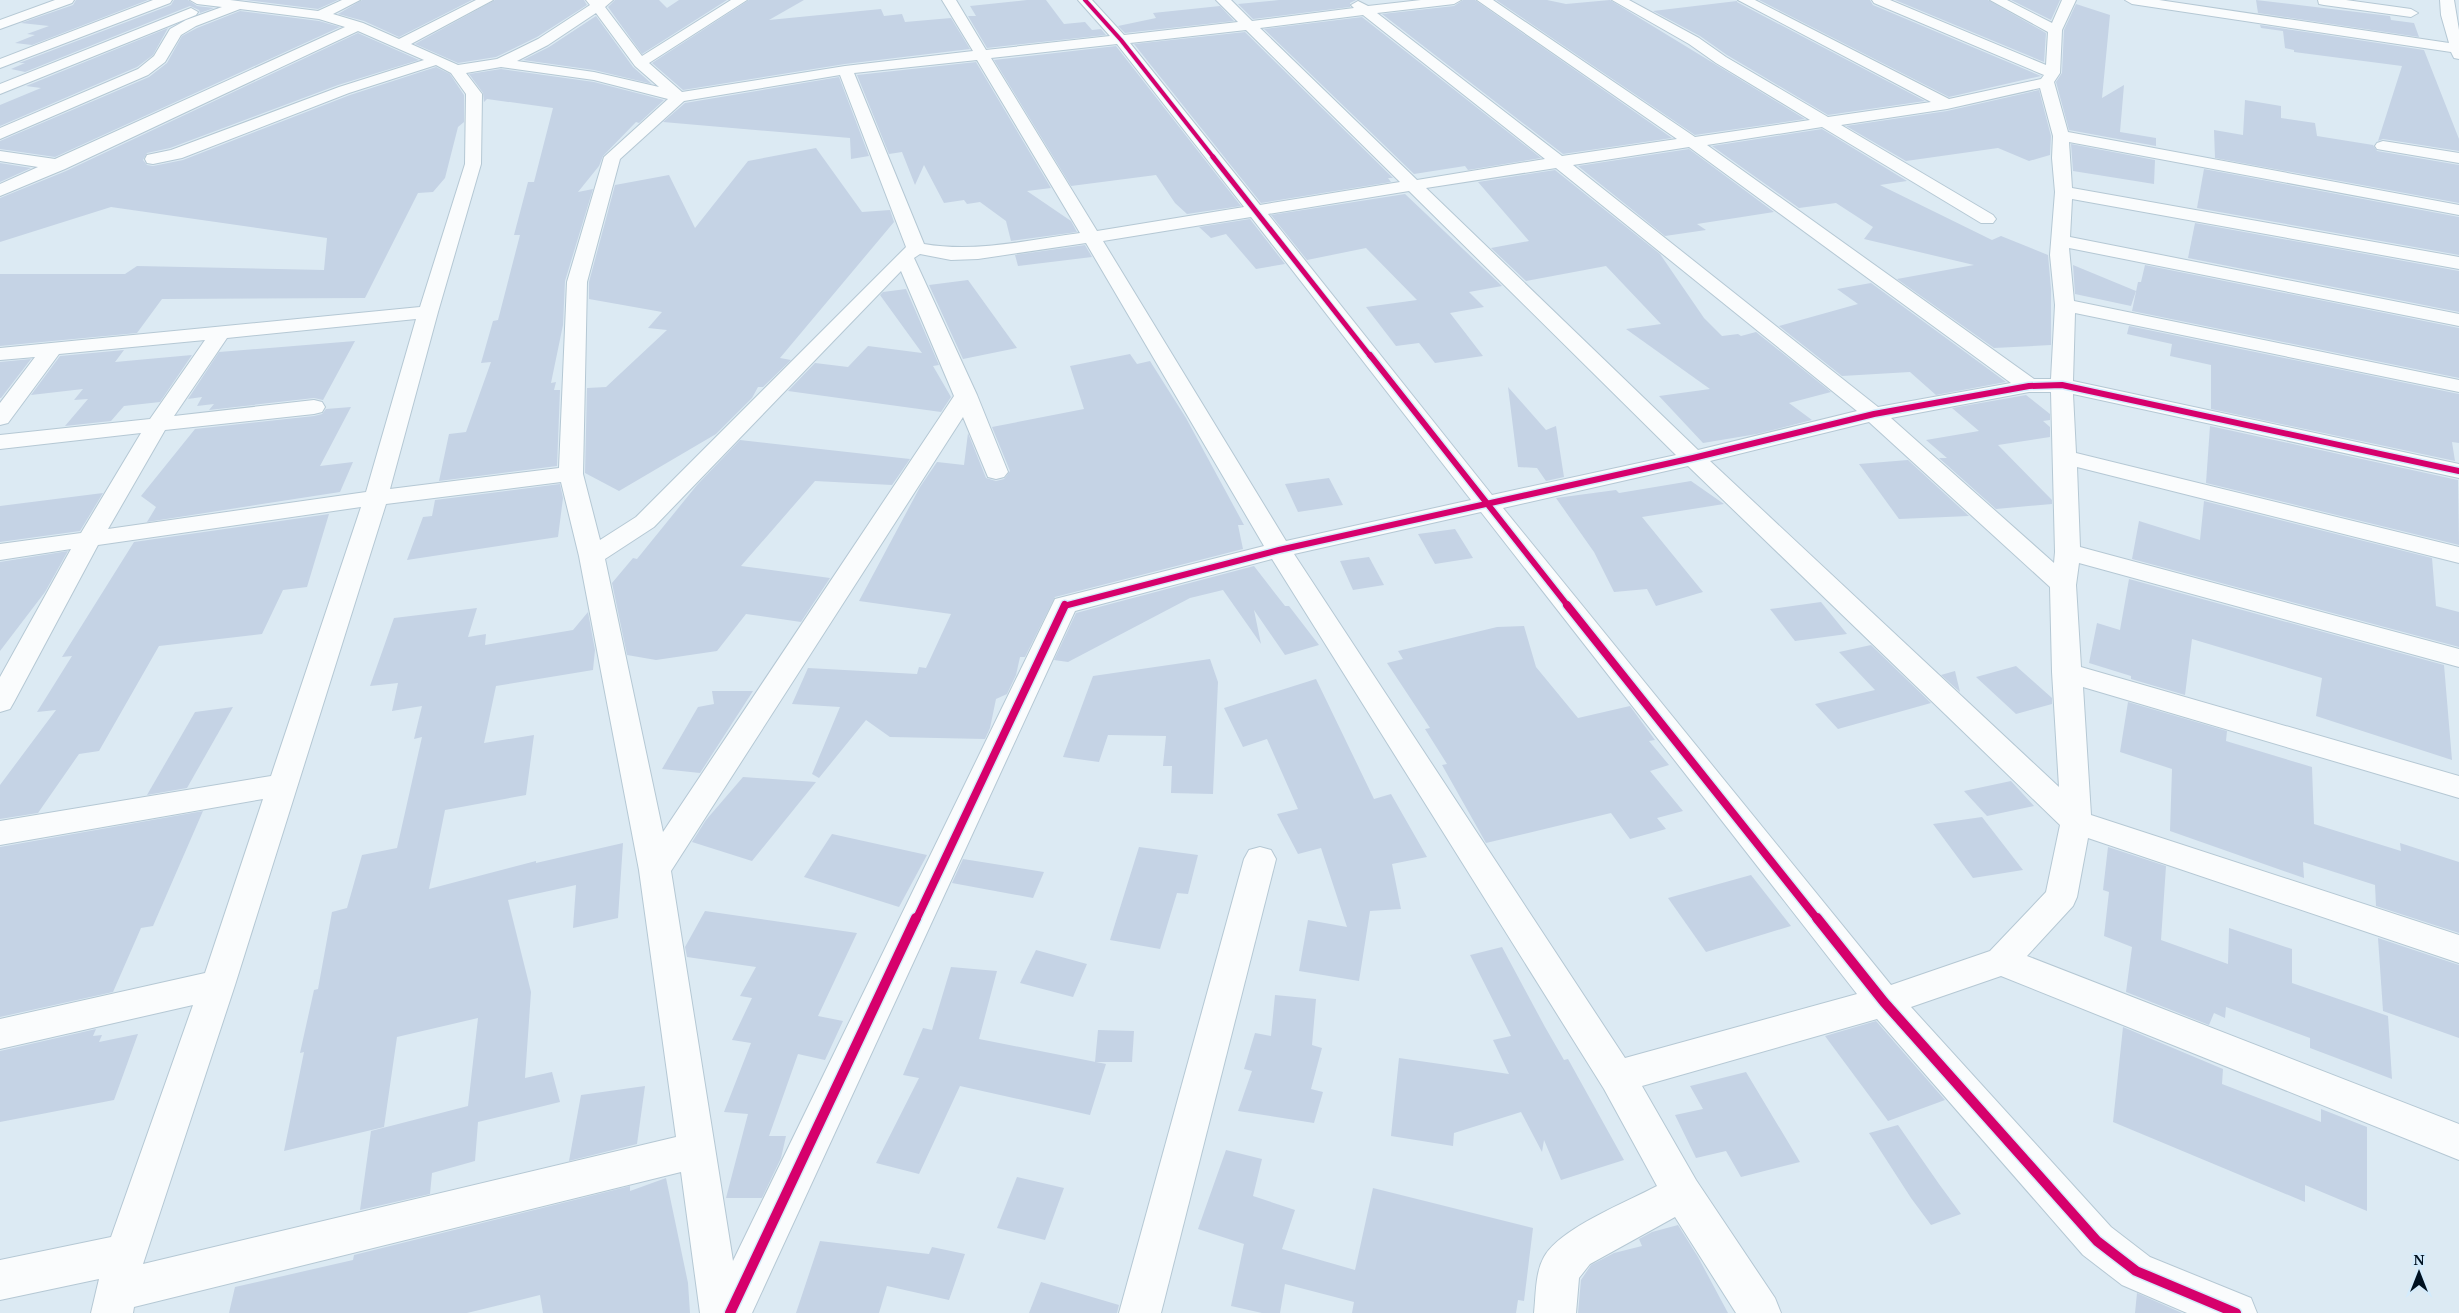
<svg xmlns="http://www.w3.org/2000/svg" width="2459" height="1313" font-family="'Noto Serif',serif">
<rect width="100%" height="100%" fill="#dceaf3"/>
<!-- building -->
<g fill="#c5d3e5">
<polygon points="76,0 148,0 32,45 15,43 35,35 27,34 49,26 21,23 73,5"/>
<polygon points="174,0 188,0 197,6 214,8 200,13 199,10 190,6 25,72 11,69 25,63 19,63 171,5"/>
<polygon points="245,0 338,0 318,9"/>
<polygon points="362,0 472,0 399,37 364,21 338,14"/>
<polygon points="495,0 584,0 587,5 537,37 496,57 458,63 415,44"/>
<polygon points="615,0 659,0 667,8 679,0 727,0 642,54 608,7"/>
<polygon points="749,0 804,0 769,20 881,9 884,16 902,14 905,22 951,18 970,49 845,64 683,90 652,63"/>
<polygon points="1027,0 1046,0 1064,24 1085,22 1092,30 1101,29 1106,35 987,48 968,16 976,16 970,6"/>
<polygon points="1279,0 1356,0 1350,3 1350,7 1253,19 1238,4"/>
<polygon points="1463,0 1475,0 1672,138 1563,154 1382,14 1454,6"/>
<polygon points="1496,0 1547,0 1566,4 1610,0 1805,119 1695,135"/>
<polygon points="1759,0 1870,0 1873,5 2041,76 1949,97"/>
<polygon points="1895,0 1988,0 2046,33 2044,62"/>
<polygon points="2011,0 2060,0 2051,20"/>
<polygon points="2256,0 2390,16 2391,20 2414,23 2419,37 2258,13"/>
<polygon points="1737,1 1737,2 1925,101 1828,115 1727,55 1700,36 1653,11"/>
<polygon points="2076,4 2110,15 2102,98 2124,85 2120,132 2156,138 2156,146 2069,130 2056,82 2062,73 2064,30"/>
<polygon points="1220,6 1234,21 1125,33 1118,26 1156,18 1153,13"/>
<polygon points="240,11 319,21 340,27 55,157 0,149 0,141 149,77 167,63 182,36 197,28"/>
<polygon points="596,16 633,67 652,84 594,70 523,60 549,47"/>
<polygon points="1362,17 1541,158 1468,170 1465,166 1414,174 1264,29"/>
<polygon points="2260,25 2424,50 2459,139 2459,151 2383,139 2378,141 2402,66 2294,52 2294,50 2285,48 2283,31 2261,28"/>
<polygon points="168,28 153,55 137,67 0,126 0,105 41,88 26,86"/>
<polygon points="1245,32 1393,178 1388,178 1391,182 1261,203 1134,44"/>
<polygon points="358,33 419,60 338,85 170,148 147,153 143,160 147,165 153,166 183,160 350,95 436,67 450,74 464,95 464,122 458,127 445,178 433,192 418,193 365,298 162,299 137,333 0,346 0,274 125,274 137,266 324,270 327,238 111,207 0,242 0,198 66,171"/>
<polygon points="1116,46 1241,206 1187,214 1175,203 1156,175 1071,186 994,60"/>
<polygon points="976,62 1051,188 1027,191 1071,221 1077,232 1011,241 1006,221 980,202 967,204 964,200 944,203 924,165 915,185 902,152 889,154 857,75"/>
<polygon points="501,69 594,82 664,100 639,123 636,122 603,156 599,166 578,192 593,189 565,281 563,325 551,383 556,382 554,390 560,390 557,466 439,481 449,434 466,432 491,362 481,363 493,321 498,320 520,235 514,235 528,182 534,182 553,108 487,99 484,102 483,93 469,74"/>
<polygon points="839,77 869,156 851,159 850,138 663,122 685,103"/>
<polygon points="2039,90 2051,136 2050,155 2029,161 1998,148 1906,161 1846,126 1947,111"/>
<polygon points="2245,100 2281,106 2281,118 2315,123 2317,136 2373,145 2377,151 2459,165 2459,203 2215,158 2214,130 2243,135"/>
<polygon points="1822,129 1907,181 1880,185 1992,240 2001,236 2048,255 2051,289 2051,345 1994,348 1897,279 1974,265 1864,239 1873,227 1836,203 1799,208 1712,146"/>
<polygon points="2071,144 2155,160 2154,184 2073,171"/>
<polygon points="816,148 862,212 890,210 894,222 780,358 791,360 763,387 758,387 752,398 716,434 619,491 585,473 587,388 606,387 667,330 648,328 662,312 589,299 589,282 615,185 669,175 695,228 748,161"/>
<polygon points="1689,149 1774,212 1697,224 1706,230 1665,236 1578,166"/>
<polygon points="0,163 31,168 0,182"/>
<polygon points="2204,169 2459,217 2459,255 2197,208"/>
<polygon points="1555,170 1660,254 1704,318 1722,336 1738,334 1741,336 1756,332 1831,392 1789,403 1812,420 1757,434 1703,443 1659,396 1710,389 1626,329 1661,324 1606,266 1526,281 1491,248 1529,241 1478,182"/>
<polygon points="1405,194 1502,286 1469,292 1484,307 1450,313 1483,356 1435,363 1419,343 1396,346 1366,307 1417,300 1366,248 1307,260 1271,215"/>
<polygon points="1250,219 1285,264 1256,269 1226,234 1211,238 1199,227"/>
<polygon points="2195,223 2459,271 2459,312 2188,258"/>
<polygon points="1085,245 1092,257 1018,266 1015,255"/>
<polygon points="2073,265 2136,291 2131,306 2075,294"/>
<polygon points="2145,265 2459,328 2459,378 2132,311 2138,282 2141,282"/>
<polygon points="968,280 1017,348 963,359 929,285"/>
<polygon points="1871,283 2006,382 1936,395 1910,372 1842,376 1779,326 1858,304 1837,289"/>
<polygon points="906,289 939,365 933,366 951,397 941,412 788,391 815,363 848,367 868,346 922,353 880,295 883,292"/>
<polygon points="2129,326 2459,394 2459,443 2452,442 2455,461 2211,409 2211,365 2170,356 2172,344 2127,334"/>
<polygon points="355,341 323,400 314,398 209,410 214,404 197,406 202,397 188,399 219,352"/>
<polygon points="124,350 115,362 192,355 160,402 124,406 111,421 65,426 88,399 74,400 83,389 31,395 60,356"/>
<polygon points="1130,354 1137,364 1150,361 1186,418 1244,525 1238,525 1243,549 1055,597 1025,657 1020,657 1016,675 1007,694 996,699 990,728 985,739 890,737 866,720 819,778 812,774 840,707 792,704 808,668 917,674 919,667 926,668 951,614 859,601 920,487 937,462 964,465 968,433 986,478 996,481 1004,479 1010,471 992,427 1084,409 1070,366"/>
<polygon points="31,359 1,398 0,398 0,362"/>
<polygon points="1508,387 1546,430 1556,426 1564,477 1546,481 1537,468 1518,467"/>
<polygon points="2026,395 2050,414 2050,420 2043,421 2050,427 2050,437 1998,445 2052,500 2052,504 1996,509 1939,458 1947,458 1926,440 1979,431 1952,408"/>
<polygon points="351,407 320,466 353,462 340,492 147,522 156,507 141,496 195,429 314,416 322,414 326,409"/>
<polygon points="2210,426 2458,480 2459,545 2206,483"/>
<polygon points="740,440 910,459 892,485 815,481 741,566 830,578 801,622 746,614 717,651 656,660 627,655 612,583 633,558 637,559 697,485"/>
<polygon points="1908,460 1969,516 1899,519 1859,464"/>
<polygon points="1329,478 1343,505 1298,512 1285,484"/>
<polygon points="1691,481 1724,504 1642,517 1703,592 1656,606 1647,589 1614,592 1594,552 1556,498 1616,490 1619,493"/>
<polygon points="560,484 563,498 558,537 407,560 423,517 432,516 435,500"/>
<polygon points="103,493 80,531 0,542 0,506"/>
<polygon points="2204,501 2432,558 2436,606 2459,612 2459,647 2132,559 2139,521 2200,540"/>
<polygon points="329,514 307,587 283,590 262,634 159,646 99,751 79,754 38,813 0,819 0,785 56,710 37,712 72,656 62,657 134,542"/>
<polygon points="1455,529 1473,558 1435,564 1418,534"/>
<polygon points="68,551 45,592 0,651 0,562"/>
<polygon points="1369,557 1384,585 1353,590 1340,561"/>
<polygon points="1254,566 1285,606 1289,606 1319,645 1285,655 1254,610 1261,644 1223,590 1190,598 1068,662 1054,660 1076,613"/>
<polygon points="2129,579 2444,665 2452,760 2316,716 2322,678 2192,639 2185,695 2131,679 2131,676 2089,663 2097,623 2120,630"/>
<polygon points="1821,602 1847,634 1795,641 1770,609"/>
<polygon points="477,608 468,637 486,634 485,645 573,630 588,612 595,650 593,670 496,686 484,743 534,735 526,795 445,810 429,889 536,861 536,863 623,843 618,918 573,928 576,885 508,900 531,992 525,1078 552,1072 560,1102 478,1122 475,1161 432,1173 430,1194 360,1210 371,1131 468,1106 478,1018 397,1037 384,1127 284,1151 304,1052 300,1053 314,990 318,989 332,912 347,908 362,855 397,848 422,737 414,739 422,706 392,711 398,683 370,686 394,618"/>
<polygon points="1524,626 1536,667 1578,718 1630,706 1655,740 1649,741 1669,765 1650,771 1683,811 1657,818 1666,829 1630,839 1611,813 1486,843 1442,765 1447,764 1425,729 1430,728 1387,663 1403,659 1398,651 1497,627"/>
<polygon points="1871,645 1931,703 1838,729 1815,704 1875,690 1839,652"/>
<polygon points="1210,659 1218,682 1213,794 1171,793 1172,766 1163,766 1166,736 1108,735 1099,762 1063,757 1093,676"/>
<polygon points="2016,666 2052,698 2052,704 2016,714 1976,677"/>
<polygon points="1955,671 1960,692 1941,675"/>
<polygon points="1316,679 1374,799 1391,794 1427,857 1392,864 1401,909 1370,911 1359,981 1299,971 1308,920 1347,927 1321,848 1298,854 1277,814 1298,809 1267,739 1243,747 1224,708"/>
<polygon points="712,691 753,691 700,773 662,769 698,707 714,704"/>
<polygon points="2128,702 2227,731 2226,741 2312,767 2314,824 2401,851 2400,843 2459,862 2459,933 2376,906 2375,885 2303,862 2304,878 2170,831 2172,769 2120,752"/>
<polygon points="233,707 187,788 147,795 195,712"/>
<polygon points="743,777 816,782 752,861 692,842 706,820"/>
<polygon points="2011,781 2034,806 1987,816 1964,791"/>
<polygon points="203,811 153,926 141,928 113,992 0,1017 0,847"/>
<polygon points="1982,817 2023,870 1973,878 1933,824"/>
<polygon points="832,834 927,855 899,907 804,877"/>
<polygon points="1139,847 1198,855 1188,894 1177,893 1160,949 1110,940"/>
<polygon points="2108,847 2166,866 2161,940 2228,964 2229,928 2292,949 2292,983 2388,1016 2392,1079 2310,1048 2310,1038 2226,1007 2225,1018 2214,1013 2209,1025 2126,992 2132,947 2104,936 2109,892 2103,890"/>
<polygon points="963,859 1044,872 1033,898 952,883"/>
<polygon points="1751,875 1791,926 1706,952 1668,898"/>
<polygon points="705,911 857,933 818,1016 843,1021 825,1060 798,1054 769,1136 786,1136 781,1158 762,1198 726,1198 748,1114 724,1112 751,1043 732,1040 752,998 740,996 756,967 687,957 685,947"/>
<polygon points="2378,938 2459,965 2459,1038 2383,1011"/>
<polygon points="1502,947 1545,1027 1564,1060 1568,1059 1624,1160 1561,1180 1544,1140 1542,1152 1521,1112 1454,1133 1453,1146 1391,1136 1399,1058 1509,1074 1493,1040 1511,1036 1470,955"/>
<polygon points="1036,950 1087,964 1073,997 1020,983"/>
<polygon points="951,967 997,971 979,1039 1106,1064 1090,1115 960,1086 919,1174 876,1163 919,1078 903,1075 923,1028 932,1030"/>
<polygon points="1275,995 1316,999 1312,1045 1322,1048 1311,1089 1323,1092 1314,1123 1238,1111 1252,1071 1244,1069 1255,1033 1271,1036"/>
<polygon points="1876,1021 1945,1100 1888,1121 1825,1036"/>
<polygon points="2123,1027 2223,1069 2222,1084 2321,1122 2321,1109 2367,1127 2367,1211 2305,1185 2305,1202 2113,1122"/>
<polygon points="96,1029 93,1036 102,1035 99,1042 138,1034 114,1100 0,1122 0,1051"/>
<polygon points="1098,1030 1134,1031 1132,1062 1095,1062"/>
<polygon points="1746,1072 1800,1162 1741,1177 1726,1151 1696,1158 1675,1115 1703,1109 1690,1086"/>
<polygon points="645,1086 637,1144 569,1161 581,1095"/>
<polygon points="1898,1125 1939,1184 1961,1214 1931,1225 1911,1198 1869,1133"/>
<polygon points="1226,1150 1262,1159 1253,1196 1295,1210 1282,1249 1355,1270 1373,1188 1533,1228 1524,1301 1518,1300 1516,1313 1352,1313 1354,1302 1285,1284 1280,1313 1262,1313 1231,1306 1244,1244 1198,1229"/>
<polygon points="1017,1177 1064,1188 1045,1240 997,1228"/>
<polygon points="666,1178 688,1283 690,1313 543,1313 540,1295 467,1313 229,1313 235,1287 353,1260 354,1255 630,1186 630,1191"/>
<polygon points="1678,1225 1698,1257 1728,1313 1578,1313 1581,1280 1591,1265 1614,1253 1642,1246 1639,1239 1652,1232"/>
<polygon points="820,1241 929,1254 932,1247 965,1254 949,1300 887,1286 879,1313 796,1313"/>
<polygon points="1041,1282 1119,1305 1117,1313 1029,1313"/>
<polygon points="2137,1293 2182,1313 2135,1313"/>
</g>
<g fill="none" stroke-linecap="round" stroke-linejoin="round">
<!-- minor casing -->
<g stroke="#b5c8d4" stroke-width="2">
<g id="minor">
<polygon points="55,0 74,0 72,3 0,29 0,20"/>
<polygon points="153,0 172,0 170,3 0,68 0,59"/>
<path d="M190,0H230L318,11L342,0H360L333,14L363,23L399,39L476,0H493L411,44L458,65L497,59L538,39L590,5L586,0H613L605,7L642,56L731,0H747L649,63L682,92L845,66L973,51L942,0H956L986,50L1110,36L1078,0H1092L1124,35L1238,22L1216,0H1231L1252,21L1354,8L1351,5L1358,1L1368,6L1421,0H1461L1454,4L1377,13L1562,156L1677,139L1477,0H1493L1695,137L1810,120L1716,63L1689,44L1612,0H1629L1699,38L1726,57L1828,117L1931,102L1738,0H1755L1949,99L2041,79L2044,75L1874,3L1872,0H1890L2046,65L2048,32L1990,0H2007L2052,23L2062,0H2076L2062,30L2060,73L2054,82L2068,132L2459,205V215L2069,142L2072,188L2459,257V269L2072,199L2070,237L2459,314V326L2069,248L2074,301L2459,380V392L2075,313L2073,381L2459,464V478L2073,394L2076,453L2459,547V563L2077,467L2080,547L2459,649V667L2079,563L2076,585L2081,667L2459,776V798L2083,687L2091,815L2459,935V963L2088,838L2077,897L2073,906L2027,956L2459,1124V1160L2001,976L1911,1007L2111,1227L2150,1257L2251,1298L2257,1313H2187L2122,1285L2083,1255L1877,1019L1642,1086L1696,1180L1775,1298L1781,1313H1736L1675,1217L1590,1264L1579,1278L1576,1313H1534C1536,1295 1535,1273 1544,1257C1560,1228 1627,1202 1657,1186L1604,1089L1272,559L1075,611L752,1313H700L681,1172L134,1307L133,1313H91L99,1279L0,1300V1260L111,1237L193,1005L0,1049V1019L205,973L263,799L0,845V821L271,776L361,507L98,545L14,702L10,709L0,712V677L71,549L0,560V544L81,533L141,433L0,449V435L150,419L205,340L59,354L8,423L0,425V403L35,357L0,360V348L420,307L465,164L466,94L451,73L436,65L349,93L182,158L153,164L147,163L145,159L147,155L171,150L339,87L424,60L358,31L65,169L0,196V184L38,167L0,161V151L55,159L345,27L319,19L240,9L196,26L181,35L165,62L148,75L0,139V128L138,69L154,56L170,29L186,20L222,7L197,4ZM596,13L635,66L659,87L594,72L517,61L548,45ZM1363,15L1545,159L1417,180L1260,28ZM1246,30L1400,182L1260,205L1130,43ZM1117,44L1244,207L1097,231L991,58ZM977,60L1080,233C1028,240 976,253 924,244L854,73ZM501,67L594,80L668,99L604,157L567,282L559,468L390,489L438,312L481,164L482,94L466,73ZM840,75L906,247L636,517L600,540L583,474L587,282L620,159L684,101ZM2040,88L2053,136L2052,158L2055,192L2050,255L2055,305L2051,379H2034L1707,145L1822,127L1981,223H1993L1996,219L1993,215L1841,125L1947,109ZM1689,147L2011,383L1878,407L1573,165ZM1556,168L1857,411L1698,450L1426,188ZM1409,191L1676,455L1492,495L1268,214ZM1251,217L1471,500L1286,541L1103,241ZM1086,243L1264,546L1055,599L733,1261L671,871L963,417L988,477L996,479L1004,477L1008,472L977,395L914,258L920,254L951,260L978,259ZM901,271L954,396L663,832L605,559L654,527ZM416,319L366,492L108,529L165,430L314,414L322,412L325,407L322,402L314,400L174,416L227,338ZM2029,392H2051L2055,552L2054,563L1891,418ZM1869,422L2050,587L2052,672L2059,787L1710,461ZM1688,466L2060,825L2046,892L1990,951L1891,985L1503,508ZM561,482L579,556L639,870L676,1137L143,1264L235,985L386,504ZM1481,512L1857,994L1625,1058L1294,554Z"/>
<polygon points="2125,0 2159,0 2449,43 2441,15 2440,0 2454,0 2459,30 2459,59 2454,58 2451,52 2132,4"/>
<polygon points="2318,0 2346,0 2411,9 2418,13 2411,17 2324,5 2319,4"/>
<polygon points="191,8 198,12 196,15 0,94 0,84"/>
<polygon points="2383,141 2459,153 2459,163 2377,149 2375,146 2377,143"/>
<polygon points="1260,847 1271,850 1276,859 1161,1313 1119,1313 1244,859 1249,850"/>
</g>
</g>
<!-- minor -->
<use href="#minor" fill="#fafcfd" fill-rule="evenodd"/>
<!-- cycleway-far4 casing -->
<g stroke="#d3ebfc" stroke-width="5.5">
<polyline id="cycleway-far4" points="1085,0 1121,40 1214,158"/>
</g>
<!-- cycleway-far3 casing -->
<g stroke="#d3ebfc" stroke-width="7">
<polyline id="cycleway-far3" points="1213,157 1371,357"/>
</g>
<!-- cycleway-far2 casing -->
<g stroke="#d3ebfc" stroke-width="9">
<g id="cycleway-far2">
<polyline points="1370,355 1568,606"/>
<polyline points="1064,606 1279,550 1693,458 1874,414 2029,386 2062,385 2459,471"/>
</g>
</g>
<!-- cycleway-far1 casing -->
<g stroke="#d3ebfc" stroke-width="11">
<g id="cycleway-far1">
<polyline points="1567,605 1818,920"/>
<polyline points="916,920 1065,605"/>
</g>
</g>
<!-- cycleway casing -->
<g stroke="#d3ebfc" stroke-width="13">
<g id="cycleway">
<polyline points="1817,918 1884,1002 2097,1241 2136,1271 2236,1313"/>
<polyline points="730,1313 916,918"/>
</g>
</g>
<!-- cycleway-far4 -->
<use href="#cycleway-far4" stroke="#d6006c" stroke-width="4"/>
<!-- cycleway-far3 -->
<use href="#cycleway-far3" stroke="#d6006c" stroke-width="5"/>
<!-- cycleway-far2 -->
<use href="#cycleway-far2" stroke="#d6006c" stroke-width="6"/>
<!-- cycleway-far1 -->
<use href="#cycleway-far1" stroke="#d6006c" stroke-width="8"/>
<!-- cycleway -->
<use href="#cycleway" stroke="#d6006c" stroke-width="10"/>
</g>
<!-- north arrow -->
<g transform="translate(2419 1273)" stroke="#d3ebfc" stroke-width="4" paint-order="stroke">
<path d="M0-4L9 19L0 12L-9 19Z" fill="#001120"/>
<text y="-8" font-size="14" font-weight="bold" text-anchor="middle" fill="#001120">N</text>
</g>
</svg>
